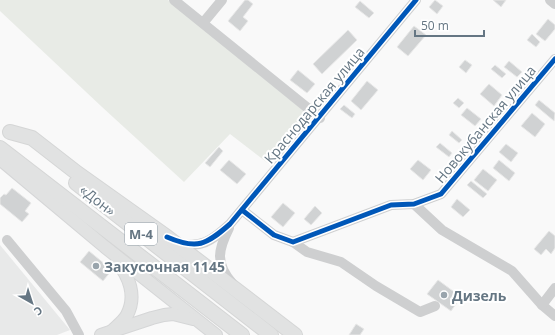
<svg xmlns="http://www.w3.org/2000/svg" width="555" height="335" font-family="'Open Sans',sans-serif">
<rect width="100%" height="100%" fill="#f9f9f9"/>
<!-- built -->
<polygon fill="#e8e9e9" points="0,245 70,330 57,335 0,335"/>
<!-- green -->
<polygon fill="#e8ebe6" points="0,0 168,0 305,112 305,118 269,164 230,134 184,182 102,107 0,11"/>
<!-- building -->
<g fill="#d0d2d3" stroke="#e8e8e8">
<polygon points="245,0 248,0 253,4 243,17 248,21 240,31 228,21"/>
<polygon points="435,0 443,6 437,14 429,7"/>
<polygon points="493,0 506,0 501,7"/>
<polygon points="360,1 374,13 369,18 355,7"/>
<polygon points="548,19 555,25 555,29 545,41 536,34"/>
<polygon points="414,26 426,35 408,56 397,47"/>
<polygon points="348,30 357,40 322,74 313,64"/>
<polygon points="532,34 540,42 536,47 527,40"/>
<polygon points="465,60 472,65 466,73 459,67"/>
<polygon points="509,61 522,72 517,77 504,67"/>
<polygon points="495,65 506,74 502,78 491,69"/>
<polygon points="298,70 315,84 307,93 290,80"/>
<polygon points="367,81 378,90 361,110 351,101"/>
<polygon points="489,84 502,95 494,106 480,94"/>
<polygon points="458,98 464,103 459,108 453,103"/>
<polygon points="539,100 555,113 554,121 535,105"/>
<polygon points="344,105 355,114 352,118 340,109"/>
<polygon points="467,108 481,119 475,126 461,115"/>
<polygon points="532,113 545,124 535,137 521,126"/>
<polygon points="452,131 462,140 459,143 449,135"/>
<polygon points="440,143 452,153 449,157 436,147"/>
<polygon points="506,144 518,153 511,162 499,152"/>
<polygon points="219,147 223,151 210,167 205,163"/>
<polygon points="229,160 246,174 237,184 220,170"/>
<polygon points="418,160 431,170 423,180 410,169"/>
<polygon points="499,160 515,173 509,181 493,168"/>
<polygon points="483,169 497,180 488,191 474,180"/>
<polygon points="471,181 487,194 483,198 467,185"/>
<polygon points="12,188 31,203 25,211 29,214 22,222 0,204 0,198 4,194 6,195"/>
<polygon points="457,199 470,210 463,217 451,207"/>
<polygon points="283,203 295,213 283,227 271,217"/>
<polygon points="315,206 322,213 311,225 304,219"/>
<polygon points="549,231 555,236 555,248 551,254 546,249 541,255 534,249"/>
<polygon points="89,251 112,270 103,281 80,262"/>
<polygon points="438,280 461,297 451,311 427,294"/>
<polygon points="356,324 364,329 360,335 349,335"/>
</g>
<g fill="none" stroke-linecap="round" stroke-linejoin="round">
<!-- major casing -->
<g stroke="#d5d6d7" stroke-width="14">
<g id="major">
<polyline points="0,159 105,247 216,335"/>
<path d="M112,331C117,326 124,321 127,315C137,296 129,276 117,262"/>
<polyline points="101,335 152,318 164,315 173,314 193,319"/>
</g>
</g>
<!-- highway casing -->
<g stroke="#d5d6d6" stroke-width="16">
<g id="highway">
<polyline points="10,132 32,138 77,173 167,237 295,335"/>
<polyline points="0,148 242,335"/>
<polyline points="76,183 271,335"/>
</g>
</g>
<!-- minor -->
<g stroke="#cecfd0" stroke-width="10">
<polyline points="174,0 320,118"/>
<polyline points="550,0 555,4"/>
<polyline points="203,23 222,0"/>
<polyline points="414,204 442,230 512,271 542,305 555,316"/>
<polyline points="242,210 274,235 293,242 391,205 414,204 441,194 555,59"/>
<path d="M229,228C218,250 215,263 232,283"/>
<polyline points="7,240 66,311 79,335"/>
<path d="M175,241C199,251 213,240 230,224L416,0"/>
<polyline points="293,242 307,252 341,262 376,286 420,312 435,306"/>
<polyline points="542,305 555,288"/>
</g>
<!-- major -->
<use href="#major" stroke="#e1e2e2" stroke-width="12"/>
<!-- highway -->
<use href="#highway" stroke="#e1e2e2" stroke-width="14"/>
<!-- cycleway casing -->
<g stroke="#fff" stroke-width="8">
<g id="cycleway">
<polyline points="242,210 274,235 293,242 391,205 414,204 441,194 555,59"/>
<path d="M167,237C197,250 206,245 230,224L416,0"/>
</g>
</g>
<!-- cycleway -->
<use href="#cycleway" stroke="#0057b8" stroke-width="5"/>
</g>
<!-- markers -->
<g fill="#99a4ac" stroke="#fff" stroke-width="1.5">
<circle cx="96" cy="266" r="4"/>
<circle cx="444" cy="295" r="4"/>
</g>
<g text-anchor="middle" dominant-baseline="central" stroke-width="4" stroke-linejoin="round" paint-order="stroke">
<!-- shield labels -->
<rect fill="#fff" stroke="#939fa8" stroke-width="1" x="125" y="223" width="32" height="22" rx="3"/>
<g font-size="13" font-weight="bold" fill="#657683">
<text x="141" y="234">М-4</text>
</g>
<!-- street labels -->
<g font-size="14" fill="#657683" stroke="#fff">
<text transform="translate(314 105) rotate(-50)">Краснодарская улица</text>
<text transform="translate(485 124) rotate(-50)">Новокубанская улица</text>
<text transform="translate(98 200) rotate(38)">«Дон»</text>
</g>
<!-- poi labels -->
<g font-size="14" font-weight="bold" fill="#657683" stroke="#fff" text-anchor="start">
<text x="104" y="266">Закусочная 1145</text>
<text x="452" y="295">Дизель</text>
</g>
</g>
<!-- north arrow -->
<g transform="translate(32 303) rotate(141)" stroke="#ffffff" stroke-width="3" paint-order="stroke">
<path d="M0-3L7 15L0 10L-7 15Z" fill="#657683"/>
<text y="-6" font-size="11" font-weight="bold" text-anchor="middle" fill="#657683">С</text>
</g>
<!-- scale -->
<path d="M415 30v6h69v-6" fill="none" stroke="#657683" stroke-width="2"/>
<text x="421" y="30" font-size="12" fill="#657683" stroke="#ffffff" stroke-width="3" paint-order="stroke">50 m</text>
</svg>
